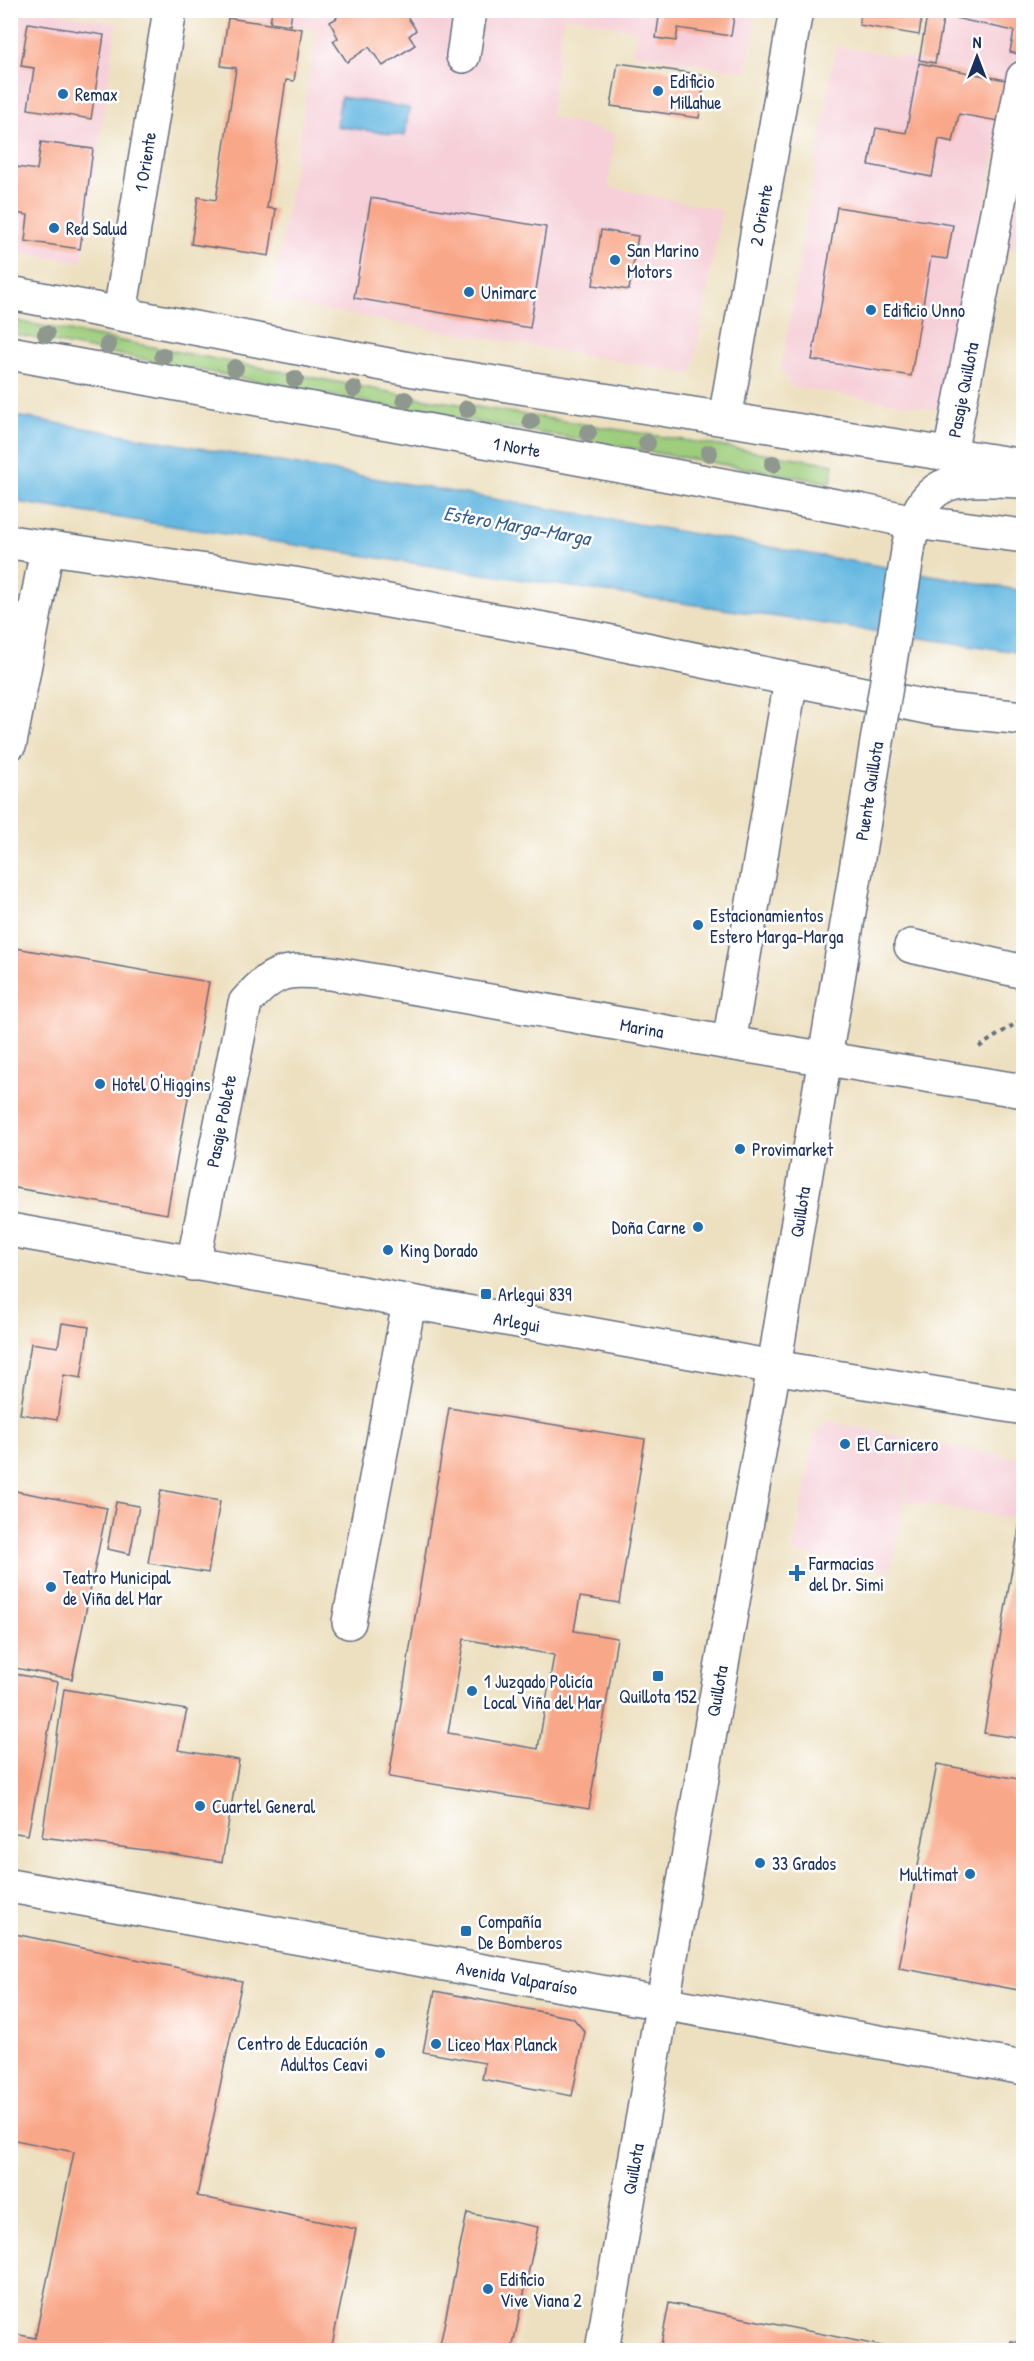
<svg xmlns="http://www.w3.org/2000/svg" width="1034" height="2361" font-family="'Patrick Hand',sans-serif">
<rect width="100%" height="100%" fill="#fff"/>
<filter id="ink" filterUnits="userSpaceOnUse"><feTurbulence type="fractalNoise" baseFrequency=".0167" numOctaves="2"/><feDisplacementMap in="SourceGraphic" scale="12" xChannelSelector="R" yChannelSelector="G"/><feConvolveMatrix kernelMatrix="1 2 1 2 8 2 1 2 1" color-interpolation-filters="sRGB"/></filter>
<filter id="wash" filterUnits="userSpaceOnUse"><feTurbulence type="fractalNoise" baseFrequency=".008" numOctaves="4" result="noise"/><feDisplacementMap in="SourceGraphic" scale="24" xChannelSelector="R" yChannelSelector="G"/><feGaussianBlur stdDeviation="1.35" result="paint"/><feColorMatrix in="noise" values="0 0 0 0 0 0 0 0 0 0 0 0 0 0 0 0 0 1.4 0 .05"/><feComposite in="paint" operator="in"/></filter>
<g filter="url(#wash)">
<rect width="100%" height="100%" fill="#ede0c0"/>
<!-- built -->
<g fill="#f6cfd8">
<polygon points="205,10 757,11 746,72 632,53 637,31 564,15 550,116 615,134 608,187 722,210 692,374 272,301 317,29 205,13"/>
<polygon points="11,11 48,11 117,23 82,262 11,252"/>
<polygon points="945,11 1023,11 1023,61 1014,59 942,410 792,387 781,369 836,46 934,63"/>
<polygon points="1023,162 1024,252 1023,252 1007,248"/>
<polygon points="827,1421 915,1439 891,1570 793,1553 815,1434"/>
<polygon points="917,1441 1023,1459 1023,1483 1016,1519 905,1501"/>
</g>
<!-- green -->
<polygon fill="#9ecd7c" stroke="#5c7e6d" stroke-width="1.5" points="11,320 415,397 833,464 831,483 402,409 11,334"/>
<!-- water -->
<g fill="#65b8e1" stroke="#4074a0" stroke-width="1.5">
<polygon points="341,97 409,108 405,136 336,126"/>
<polygon points="10,415 1023,591 1023,653 464,571 11,501"/>
</g>
<g id="blocks">
<!-- building -->
<g fill="#f9a789" fill-rule="evenodd">
<polygon points="272,10 292,10 290,25 270,22"/>
<polygon points="333,10 403,10 416,30 409,36 415,45 383,66 369,47 347,62 333,41 338,38 330,22 337,18"/>
<polygon points="660,10 735,10 731,36 678,28 676,41 656,38"/>
<polygon points="861,10 923,10 919,35 859,25"/>
<polygon points="928,10 945,10 935,63 919,60"/>
<polygon points="951,10 1024,10 1024,55 1010,52 1014,31 950,17"/>
<polygon points="228,18 302,29 294,81 286,80 267,208 276,209 269,256 191,244 198,197 216,200 236,68 221,66"/>
<polygon points="28,23 104,35 91,119 28,109 34,68 21,66"/>
<polygon points="618,63 705,75 699,118 611,106"/>
<polygon points="919,63 1006,80 998,121 959,114 953,142 939,139 932,177 869,165 876,128 906,133"/>
<polygon points="41,142 93,149 80,249 25,241 28,215 10,212 10,166 37,170"/>
<polygon points="371,198 546,227 530,328 354,298"/>
<polygon points="837,207 953,225 947,259 931,257 911,376 812,360"/>
<polygon points="601,230 638,236 629,290 593,285"/>
<polygon points="10,947 209,982 167,1214 10,1187"/>
<polygon points="62,1323 89,1327 81,1378 64,1375 57,1420 20,1414 31,1343 58,1347"/>
<path d="M449,1408L645,1439L619,1603L580,1597L574,1631L617,1638L589,1809L389,1777ZM464,1639L554,1655L538,1749L448,1733Z"/>
<polygon points="10,1490 107,1508 72,1679 10,1667"/>
<polygon points="161,1490 220,1501 208,1573 148,1563"/>
<polygon points="116,1502 139,1506 130,1554 107,1549"/>
<polygon points="1022,1510 1024,1510 1024,1739 984,1733"/>
<polygon points="10,1673 58,1682 28,1835 10,1832"/>
<polygon points="64,1689 187,1710 178,1750 239,1760 222,1862 161,1852 42,1837"/>
<polygon points="937,1764 1024,1780 1024,1991 899,1968"/>
<polygon points="10,1933 242,1981 197,2196 356,2229 331,2350 10,2350 10,2333 35,2338 74,2152 10,2139"/>
<polygon points="435,1991 573,2018 585,2032 572,2096 482,2079 485,2063 423,2052"/>
<polygon points="467,2213 538,2227 512,2350 439,2350"/>
<polygon points="669,2303 897,2349 897,2350 660,2350"/>
<polygon points="1011,2341 1024,2343 1024,2350 1009,2350"/>
</g>
</g>
</g>
<g filter="url(#ink)">
<use href="#blocks" fill-opacity="0" stroke="#646d80" stroke-width="1.5"/>
<g fill="none" stroke-linecap="round" stroke-linejoin="round">
<!-- minor casing -->
<g stroke="#646d80" stroke-width="36">
<g id="minor">
<polyline points="463,56 470,10"/>
<polyline points="120,313 170,10"/>
<polyline points="725,419 796,10"/>
<polyline points="950,454 1023,78"/>
<polyline points="10,542 294,584 582,636 936,709 1024,718"/>
<path d="M908,549C922,471 957,479 1024,481"/>
<polyline points="10,743 47,549"/>
<polyline points="911,946 1024,972"/>
<polyline points="729,1043 791,680"/>
<path d="M193,1264L245,1003C276,967 287,970 331,973L729,1043L1024,1091"/>
<polyline points="349,1622 409,1303"/>
<polyline points="602,2350 774,1367 869,791"/>
</g>
</g>
<!-- major casing -->
<g stroke="#646d80" stroke-width="36">
<g id="major">
<polyline points="10,293 425,372 1024,466"/>
<polyline points="10,353 863,511 914,522 1024,536"/>
<polyline points="10,1230 774,1367 1024,1408"/>
<polyline points="10,1886 1024,2068"/>
</g>
</g>
<!-- path -->
<polyline stroke="#646d80" stroke-width="4" stroke-dasharray="4.5 4.5" stroke-linecap="butt" points="979,1047 1024,1018"/>
<!-- minor -->
<use href="#minor" stroke="#fff" stroke-width="33"/>
<!-- major -->
<use href="#major" stroke="#fff" stroke-width="33"/>
<!-- minor-bridge casing -->
<g stroke="#646d80" stroke-width="36" stroke-linecap="butt">
<polyline id="minor-bridge" points="869,791 908,551"/>
</g>
<!-- minor-bridge -->
<use href="#minor-bridge" stroke="#fff" stroke-width="33"/>
</g>
<!-- trees -->
<g fill="#8f988f">
<circle cx="46" cy="334" r="9"/>
<circle cx="108" cy="345" r="9"/>
<circle cx="163" cy="356" r="9"/>
<circle cx="235" cy="368" r="9"/>
<circle cx="295" cy="379" r="9"/>
<circle cx="354" cy="389" r="9"/>
<circle cx="405" cy="400" r="9"/>
<circle cx="467" cy="409" r="9"/>
<circle cx="531" cy="421" r="9"/>
<circle cx="588" cy="433" r="9"/>
<circle cx="647" cy="443" r="9"/>
<circle cx="709" cy="453" r="9"/>
<circle cx="773" cy="464" r="9"/>
</g>
</g>
<!-- markers -->
<g fill="#1f6fb2" stroke="#fff" stroke-width="2">
<circle cx="658" cy="91" r="6"/>
<circle cx="63" cy="94" r="6"/>
<circle cx="54" cy="228" r="6"/>
<circle cx="615" cy="260" r="6"/>
<circle cx="469" cy="292" r="6"/>
<circle cx="871" cy="310" r="6"/>
<circle cx="698" cy="925" r="6"/>
<circle cx="100" cy="1084" r="6"/>
<circle cx="740" cy="1149" r="6"/>
<circle cx="698" cy="1227" r="6"/>
<circle cx="388" cy="1250" r="6"/>
<rect x="480" y="1288" width="12" height="12" rx="3"/>
<circle cx="845" cy="1444" r="6"/>
<path d="M794 1564h6v6h6v6h-6v6h-6v-6h-6v-6h6z"/>
<circle cx="51" cy="1587" r="6"/>
<rect x="652" y="1670" width="12" height="12" rx="3"/>
<circle cx="472" cy="1691" r="6"/>
<circle cx="200" cy="1806" r="6"/>
<circle cx="760" cy="1863" r="6"/>
<circle cx="970" cy="1874" r="6"/>
<rect x="460" y="1925" width="12" height="12" rx="3"/>
<circle cx="436" cy="2044" r="6"/>
<circle cx="380" cy="2053" r="6"/>
<circle cx="488" cy="2289" r="6"/>
</g>
<g text-anchor="middle" dominant-baseline="central" stroke-width="5" stroke-linejoin="round" paint-order="stroke">
<!-- poi labels -->
<g font-size="18" fill="#1b2f5e" stroke="#fff" text-anchor="start">
<text x="670" y="81">Edificio<tspan x="670" dy="21">Millahue</tspan></text>
<text x="75" y="94">Remax</text>
<text x="66" y="228">Red Salud</text>
<text x="627" y="250">San Marino<tspan x="627" dy="21">Motors</tspan></text>
<text x="481" y="292">Unimarc</text>
<text x="883" y="310">Edificio Unno</text>
<text x="710" y="915">Estacionamientos<tspan x="710" dy="21">Estero Marga-Marga</tspan></text>
<text x="112" y="1084">Hotel O'Higgins</text>
<text x="752" y="1149">Provimarket</text>
<text x="686" y="1227" text-anchor="end">Doña Carne</text>
<text x="400" y="1250">King Dorado</text>
<text x="498" y="1294">Arlegui 839</text>
<text x="857" y="1444">El Carnicero</text>
<text x="809" y="1563">Farmacias<tspan x="809" dy="21">del Dr. Simi</tspan></text>
<text x="63" y="1577">Teatro Municipal<tspan x="63" dy="21">de Viña del Mar</tspan></text>
<text x="484" y="1681">1 Juzgado Policía<tspan x="484" dy="21">Local Viña del Mar</tspan></text>
<text x="658" y="1696" text-anchor="middle">Quillota 152</text>
<text x="212" y="1806">Cuartel General</text>
<text x="772" y="1863">33 Grados</text>
<text x="958" y="1874" text-anchor="end">Multimat</text>
<text x="478" y="1921">Compañía<tspan x="478" dy="21">De Bomberos</tspan></text>
<text x="368" y="2043" text-anchor="end">Centro de Educación<tspan x="368" dy="21">Adultos Ceavi</tspan></text>
<text x="448" y="2044">Liceo Max Planck</text>
<text x="500" y="2279">Edificio<tspan x="500" dy="21">Vive Viana 2</tspan></text>
</g>
<!-- street labels -->
<g font-size="18" fill="#1b2f5e" stroke="#fff">
<text transform="translate(145 162) rotate(-81)">1 Oriente</text>
<text transform="translate(761 215) rotate(-80)">2 Oriente</text>
<text transform="translate(963 390) rotate(-79)">Pasaje Quillota</text>
<text transform="translate(517 447) rotate(10)">1 Norte</text>
<text transform="translate(869 791) rotate(-81)">Puente Quillota</text>
<text transform="translate(642 1028) rotate(10)">Marina</text>
<text transform="translate(221 1121) rotate(-79)">Pasaje Poblete</text>
<text transform="translate(800 1212) rotate(-81)">Quillota</text>
<text transform="translate(517 1322) rotate(10)">Arlegui</text>
<text transform="translate(717 1691) rotate(-80)">Quillota</text>
<text transform="translate(517 1978) rotate(10)">Avenida Valparaíso</text>
<text transform="translate(633 2169) rotate(-80)">Quillota</text>
</g>
<!-- water labels -->
<g font-size="20" font-style="italic" fill="#355f8c" stroke="#fff">
<text transform="translate(517 525) rotate(10)">Estero Marga-Marga</text>
</g>
</g>
<!-- margin -->
<rect width="1034" height="2361" fill="none" stroke="#fff" stroke-width="36"/>
<!-- north arrow -->
<g transform="translate(977 57)" stroke="#ffffff" stroke-width="4.5" paint-order="stroke">
<path d="M0-4.5L10 22L0 15L-10 22Z" fill="#1b2f5e"/>
<text y="-9" font-size="16" font-weight="bold" text-anchor="middle" fill="#1b2f5e">N</text>
</g>
</svg>
